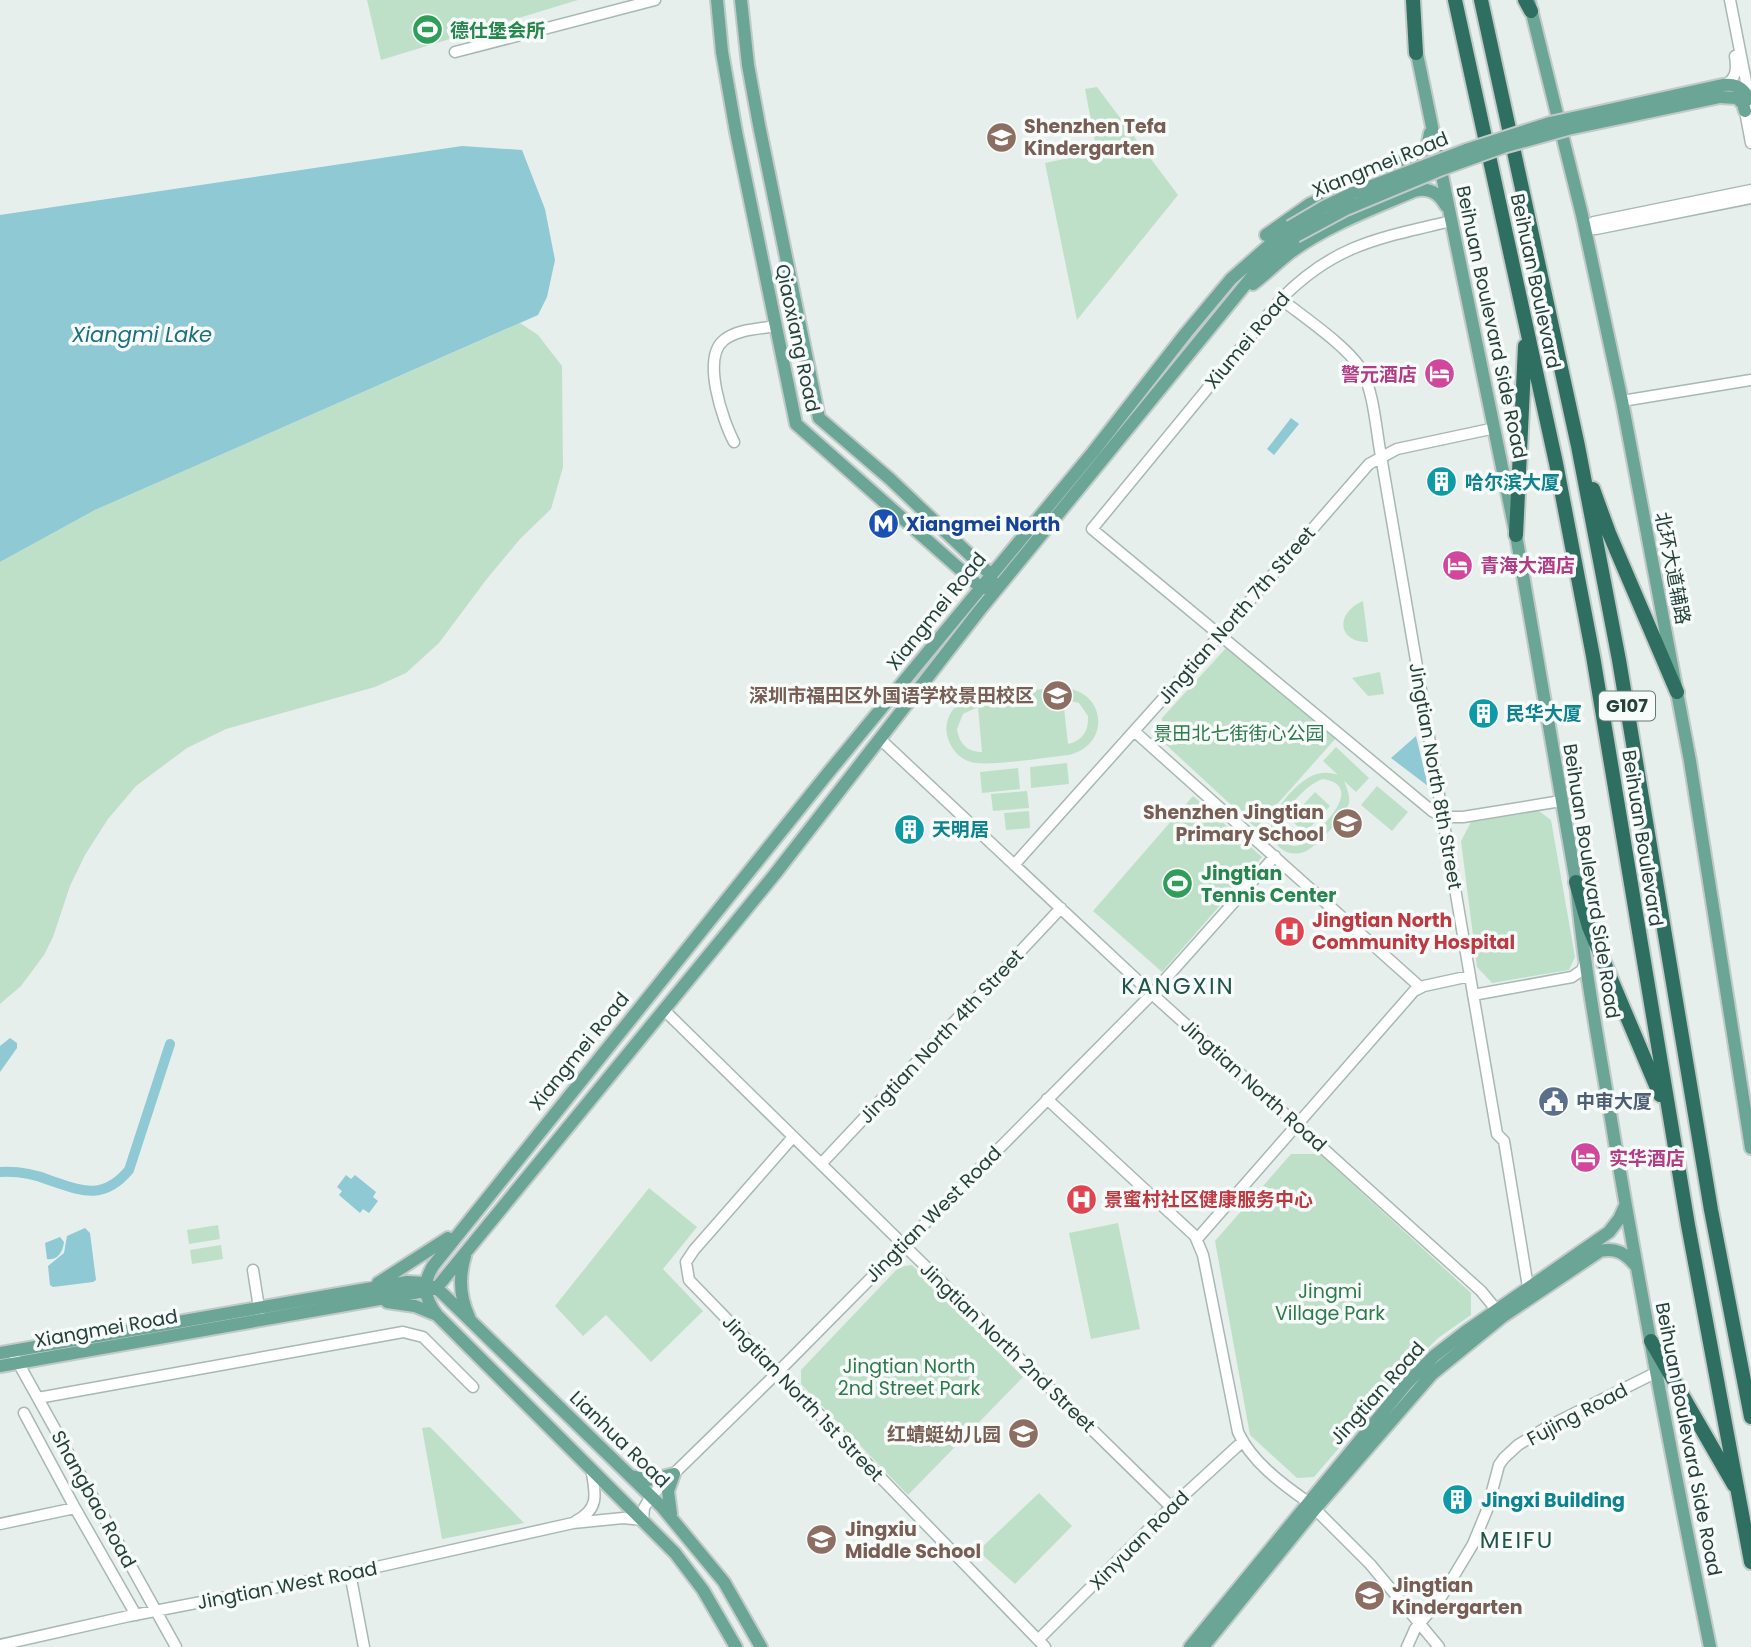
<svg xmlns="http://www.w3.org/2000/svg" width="1751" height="1647" viewBox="0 0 1751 1647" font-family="Poppins,'Noto Sans SC',sans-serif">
<rect width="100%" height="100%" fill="#e6efeb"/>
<path fill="#bfe0c8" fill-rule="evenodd" d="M367,0H578L381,60Z
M1097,87L1178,195L1077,320L1045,163L1097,152L1085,89Z
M520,323L538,335L562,366L563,467L551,509L520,539L486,580L439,643L406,673L375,687L226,729L187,748L136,786L108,819L85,855L70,886L53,937L44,955L21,986L0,1004V562L95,510Z
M1363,601L1368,642C1337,642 1335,613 1363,601Z
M1226,648L1336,738L1256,828L1163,742L1162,718Z
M1380,672L1384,694L1368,696L1352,678Z
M1062,688C1106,689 1112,745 1069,755C1047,757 990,767 971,762C959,759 950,748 947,735C944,721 952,706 965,699C983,691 1040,690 1062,688ZM1063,699L1079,703L1088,716C1089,731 1082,741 1068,744ZM978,707L982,752C967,752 959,743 957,729L963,714Z
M1336,747L1369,778L1356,792L1344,781C1347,788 1350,795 1349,803C1346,814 1316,848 1304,852C1281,860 1265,836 1273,815C1288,794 1310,764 1338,775L1323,761ZM1323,779C1355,784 1338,809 1325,823C1312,837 1293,861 1279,833C1277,816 1307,783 1323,779Z
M1067,763L1069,784L1031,788L1030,767Z
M1018,768L1020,789L982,793L980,772Z
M1377,786L1408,812L1392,831L1361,805Z
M1027,791L1029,808L993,811L991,794Z
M1315,792L1330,806L1305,833L1290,819Z
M1193,796L1262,857L1162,972L1093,911Z
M1029,811L1030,828L1006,830L1004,813Z
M1539,811L1551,820L1575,957L1569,970L1492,983L1477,967L1461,841L1471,822Z
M1291,1154H1320L1471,1293V1315L1438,1338L1407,1369L1314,1477L1297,1478L1250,1435L1215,1241Z
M649,1188L697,1227L663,1269L703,1311L651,1362L606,1315L583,1336L555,1306Z
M1118,1223L1140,1329L1091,1339L1069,1233Z
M218,1225L220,1239L189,1244L187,1230Z
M221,1245L223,1259L192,1264L190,1250Z
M912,1265L1023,1377L908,1495L801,1384V1370L899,1267Z
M430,1427L441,1438L524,1523L442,1539L422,1428Z
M1039,1493L1072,1526L1015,1584L978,1551Z"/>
<path fill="#8ec9d4" d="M462,146L522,150L545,209L555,260L547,297L538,315L95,510L0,562V215Z
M1291,418L1299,424L1274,455L1267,449Z
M1416,736L1428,786L1391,758Z
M10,1038L17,1043V1048L0,1072V1046Z
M346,1175L351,1179L355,1175L376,1192L373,1197L378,1201L369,1213L363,1209L360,1213L339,1195L342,1191L337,1187Z
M85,1228L90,1233L96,1280L93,1282L53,1287L50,1285L48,1266L64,1253L67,1236Z
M60,1237L64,1242C63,1251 58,1261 47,1259L45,1243Z"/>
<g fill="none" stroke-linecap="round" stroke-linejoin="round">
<path stroke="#8ec9d4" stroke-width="10" d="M0,1172C17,1171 34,1174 49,1180C82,1191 103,1201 129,1170L170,1044"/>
<defs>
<path id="minor" d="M1730,0L1751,107
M455,52L655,0
M1725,85C1737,78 1737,69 1735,56
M1745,111L1751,143
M1451,221C1380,238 1335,244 1281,299L1092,529L1432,811L1443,817H1463L1561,801
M1585,228L1594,222L1751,190
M1585,228L1596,229L1751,198
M1281,299C1302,316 1350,348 1362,371C1374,393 1376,430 1381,456L1497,1134L1504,1141L1528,1287
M1622,401L1751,380
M734,442C723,421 701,358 724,340C738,329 759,329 776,326
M1134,731L1420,987
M880,739L1152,994L1481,1291L1500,1314
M1014,865L1220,635L1369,464L1397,449L1495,428
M1473,995L1572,977L1582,970L1585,962
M664,1010L1171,1507
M1047,1099L1195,1236L1203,1255L1238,1432C1251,1461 1282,1484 1308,1502
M793,1137L694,1250L686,1262L689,1280L1045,1647
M821,1164L1061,908
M1197,1239L1414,991L1424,986L1470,976
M253,1270L260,1314
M15,1357L176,1647
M38,1398L403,1332L423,1337L473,1387
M24,1413L75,1508L136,1615
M1312,1506L1370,1564L1439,1647
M576,1521C601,1508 595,1492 591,1468
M0,1524L75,1508
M350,1573L364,1647
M1038,1640L1171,1507L1243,1441
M0,1645L129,1616L350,1573L573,1523L623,1518L643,1520L644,1508L651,1496L778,1372L1152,994L1275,856
M1407,1647L1415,1629L1440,1599L1473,1544L1487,1510L1499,1465L1504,1458L1518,1445L1547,1427L1657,1372"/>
<path id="major" d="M717,0L722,52L736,132L796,424L980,587L988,589
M741,0L748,65L759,125L819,418L890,479L990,574L992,580
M1529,1L1582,215L1622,401L1690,761L1751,1148
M1415,44L1516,535L1576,882C1584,970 1601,1056 1615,1143C1644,1312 1676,1480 1710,1647
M1718,86C1732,83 1742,85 1749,99
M1720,97L1737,98L1743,104L1745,111
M1266,235L1310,204L1419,154L1427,147L1430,133
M1253,284C1266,274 1278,262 1291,252C1328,225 1372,209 1414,191C1429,187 1439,193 1446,206
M465,1256C459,1276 460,1298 469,1317
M378,1283L448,1238
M387,1302L415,1306L437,1315
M0,1353L407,1282L425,1283L440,1291L662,1507L724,1582L761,1647
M0,1366L425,1291L439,1285L775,874L979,611L1263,263L1296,236
M631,1476L649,1480L674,1474
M671,1514L668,1491L674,1474
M736,1647L703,1590L675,1553L437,1315C424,1298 422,1284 433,1266L828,773L1093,452L1186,333L1231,279L1290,227
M1190,1647L1407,1383L1434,1356L1465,1332L1609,1232L1619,1219L1625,1206
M1203,1647L1315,1509L1432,1374L1502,1317L1600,1251C1617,1247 1626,1254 1637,1267"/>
<path id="highway" d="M1413,0L1416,53
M1455,0L1556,463L1593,656L1688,1225L1751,1562
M1481,0L1578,446L1619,660L1711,1210L1751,1417
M1525,0L1531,11
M1593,489L1609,533L1677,692
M1516,535L1525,346
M1576,882L1589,927L1660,1095
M1651,1341L1734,1485"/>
</defs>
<use href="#minor" stroke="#a8b8b2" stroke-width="13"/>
<use href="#major" stroke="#c2cac8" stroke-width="16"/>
<use href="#highway" stroke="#c2cac8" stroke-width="18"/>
<use href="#minor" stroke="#fff" stroke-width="10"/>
<use href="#major" stroke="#6aa596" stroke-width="12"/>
<use href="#highway" stroke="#2f6f62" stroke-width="14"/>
<defs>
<path id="major-bridge" d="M1290,227L1324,207L1353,193L1466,150L1550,123L1718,86
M1296,236L1346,209L1442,169L1503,147L1568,129L1720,97"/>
</defs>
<use href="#major-bridge" stroke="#c2cac8" stroke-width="16" stroke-linecap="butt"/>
<use href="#major-bridge" stroke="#6aa596" stroke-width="12"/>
</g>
<defs>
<symbol id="stadium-disc" viewBox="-11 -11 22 22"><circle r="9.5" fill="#2e9e5b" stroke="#f7fbf9"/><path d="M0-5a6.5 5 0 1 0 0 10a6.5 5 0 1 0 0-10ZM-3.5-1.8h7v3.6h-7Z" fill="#fff"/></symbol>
<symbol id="school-disc" viewBox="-11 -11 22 22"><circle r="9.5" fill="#8d6e63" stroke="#f7fbf9"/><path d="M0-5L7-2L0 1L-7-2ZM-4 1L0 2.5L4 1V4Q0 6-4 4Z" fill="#fff"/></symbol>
<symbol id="hotel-disc" viewBox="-11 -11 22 22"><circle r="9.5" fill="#d1479c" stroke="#f7fbf9"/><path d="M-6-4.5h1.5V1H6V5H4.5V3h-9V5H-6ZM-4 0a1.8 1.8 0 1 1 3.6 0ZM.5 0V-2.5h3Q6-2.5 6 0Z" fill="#fff"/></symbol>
<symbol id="building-disc" viewBox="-11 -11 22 22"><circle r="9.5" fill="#0f9aa8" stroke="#f7fbf9"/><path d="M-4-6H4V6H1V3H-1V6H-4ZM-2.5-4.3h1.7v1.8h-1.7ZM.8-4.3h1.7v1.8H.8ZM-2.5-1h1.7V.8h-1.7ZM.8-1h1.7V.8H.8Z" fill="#fff"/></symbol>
<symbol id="metro-disc" viewBox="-11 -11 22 22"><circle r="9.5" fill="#1a4fb4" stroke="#f7fbf9"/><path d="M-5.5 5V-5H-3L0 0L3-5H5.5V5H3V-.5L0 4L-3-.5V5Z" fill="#fff"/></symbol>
<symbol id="hospital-disc" viewBox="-11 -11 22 22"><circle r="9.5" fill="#e0444e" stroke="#f7fbf9"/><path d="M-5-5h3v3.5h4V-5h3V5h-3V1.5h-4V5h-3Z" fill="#fff"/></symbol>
<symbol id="civic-disc" viewBox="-11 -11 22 22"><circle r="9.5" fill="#5c6f8a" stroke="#f7fbf9"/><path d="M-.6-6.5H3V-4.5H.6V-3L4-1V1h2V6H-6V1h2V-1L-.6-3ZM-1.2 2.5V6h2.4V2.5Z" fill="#fff"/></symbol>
</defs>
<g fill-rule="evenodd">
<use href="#stadium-disc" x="410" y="12" width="35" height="35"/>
<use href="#school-disc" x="984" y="120" width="35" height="35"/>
<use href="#hotel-disc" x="1422" y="356" width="35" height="35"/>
<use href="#building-disc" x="1424" y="464" width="35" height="35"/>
<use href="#metro-disc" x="866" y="506" width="35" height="35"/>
<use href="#hotel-disc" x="1440" y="548" width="35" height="35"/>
<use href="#school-disc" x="1040" y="678" width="35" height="35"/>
<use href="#building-disc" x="1466" y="696" width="35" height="35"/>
<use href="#school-disc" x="1330" y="806" width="35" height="35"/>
<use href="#building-disc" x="892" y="812" width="35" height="35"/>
<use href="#stadium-disc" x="1160" y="866" width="35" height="35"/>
<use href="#hospital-disc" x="1272" y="914" width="35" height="35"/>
<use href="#civic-disc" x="1536" y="1084" width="35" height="35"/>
<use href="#hotel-disc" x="1568" y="1140" width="35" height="35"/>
<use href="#hospital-disc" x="1064" y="1182" width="35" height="35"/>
<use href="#school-disc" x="1006" y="1416" width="35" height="35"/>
<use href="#building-disc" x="1440" y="1482" width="35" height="35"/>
<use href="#school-disc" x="804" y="1522" width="35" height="35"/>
<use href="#school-disc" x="1352" y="1578" width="35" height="35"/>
</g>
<g text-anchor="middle" stroke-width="7" stroke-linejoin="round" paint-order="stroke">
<rect fill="#f7fbf9" stroke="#637a73" stroke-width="2" x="1599" y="691.5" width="56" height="29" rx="5"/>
<g font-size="18" font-weight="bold" fill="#24423a">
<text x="1627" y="712">G107</text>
</g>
<g font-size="19" font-weight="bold" fill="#27864d" stroke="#f7fbf9" text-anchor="start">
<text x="450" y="37">德仕堡会所</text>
<text x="1201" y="880">Jingtian<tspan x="1201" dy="22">Tennis Center</tspan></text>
</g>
<g font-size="19" font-weight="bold" fill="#785e54" stroke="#f7fbf9" text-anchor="start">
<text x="1024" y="133">Shenzhen Tefa<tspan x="1024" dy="22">Kindergarten</tspan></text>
<text x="1034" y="702" text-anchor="end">深圳市福田区外国语学校景田校区</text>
<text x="1324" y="819" text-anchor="end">Shenzhen Jingtian<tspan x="1324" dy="22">Primary School</tspan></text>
<text x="1001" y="1441" text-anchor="end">红蜻蜓幼儿园</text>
<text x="845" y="1536">Jingxiu<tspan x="845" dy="22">Middle School</tspan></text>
<text x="1392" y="1592">Jingtian<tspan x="1392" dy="22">Kindergarten</tspan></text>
</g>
<g font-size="19" fill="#24423a" stroke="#f7fbf9">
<text transform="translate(1380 164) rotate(-22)" y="7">Xiangmei Road</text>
<text transform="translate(1536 281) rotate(78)" y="7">Beihuan Boulevard</text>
<text transform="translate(1492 322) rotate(78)" y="7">Beihuan Boulevard Side Road</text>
<text transform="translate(798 338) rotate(78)" y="7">Qiaoxiang Road</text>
<text transform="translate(1247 340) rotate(-50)" y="7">Xiumei Road</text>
<text transform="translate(1673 568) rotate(79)" y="7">北环大道辅路</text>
<text transform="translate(936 611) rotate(-51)" y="7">Xiangmei Road</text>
<text transform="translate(1236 615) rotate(-49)" y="7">Jingtian North 7th Street</text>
<text transform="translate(1436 776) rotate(80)" y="7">Jingtian North 8th Street</text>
<text transform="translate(1643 838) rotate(81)" y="7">Beihuan Boulevard</text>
<text transform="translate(1592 881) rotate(81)" y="7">Beihuan Boulevard Side Road</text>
<text transform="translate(941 1036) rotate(-47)" y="7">Jingtian North 4th Street</text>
<text transform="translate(579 1051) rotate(-51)" y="7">Xiangmei Road</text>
<text transform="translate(1254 1085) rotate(42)" y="7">Jingtian North Road</text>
<text transform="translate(933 1214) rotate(-45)" y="7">Jingtian West Road</text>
<text transform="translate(106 1328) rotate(-10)" y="7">Xiangmei Road</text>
<text transform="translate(1008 1347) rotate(44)" y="7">Jingtian North 2nd Street</text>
<text transform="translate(1377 1393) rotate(-48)" y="7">Jingtian Road</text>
<text transform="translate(803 1398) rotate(46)" y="7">Jingtian North 1st Street</text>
<text transform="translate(1577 1414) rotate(-28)" y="7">Fujing Road</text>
<text transform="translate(620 1439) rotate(44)" y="7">Lianhua Road</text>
<text transform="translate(1689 1439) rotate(79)" y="7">Beihuan Boulevard Side Road</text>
<text transform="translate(94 1499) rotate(61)" y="7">Shangbao Road</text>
<text transform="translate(1139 1540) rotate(-45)" y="7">Xinyuan Road</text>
<text transform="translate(287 1585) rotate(-11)" y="7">Jingtian West Road</text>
</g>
<g font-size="19" font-weight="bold" fill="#b23c85" stroke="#f7fbf9" text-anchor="start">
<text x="1417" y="381" text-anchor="end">警元酒店</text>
<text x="1480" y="572">青海大酒店</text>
<text x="1609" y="1165">实华酒店</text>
</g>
<g font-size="19" font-weight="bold" fill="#0d838f" stroke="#f7fbf9" text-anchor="start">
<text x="1465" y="489">哈尔滨大厦</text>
<text x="1506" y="720">民华大厦</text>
<text x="932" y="836">天明居</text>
<text x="1481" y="1507">Jingxi Building</text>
</g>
<g font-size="19" font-weight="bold" fill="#164399" stroke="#f7fbf9" text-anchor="start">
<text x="906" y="531">Xiangmei North</text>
</g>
<g font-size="19" fill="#2d7a4b" stroke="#f7fbf9">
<text x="1239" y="740">景田北七街街心公园</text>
<text x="1330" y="1298">Jingmi<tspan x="1330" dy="22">Village Park</tspan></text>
<text x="909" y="1373">Jingtian North<tspan x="909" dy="22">2nd Street Park</tspan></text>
</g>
<g font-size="19" font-weight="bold" fill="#be3a42" stroke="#f7fbf9" text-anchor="start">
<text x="1312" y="927">Jingtian North<tspan x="1312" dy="22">Community Hospital</tspan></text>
<text x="1104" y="1206">景蜜村社区健康服务中心</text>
</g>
<g font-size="19" font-weight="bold" fill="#4e5e75" stroke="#f7fbf9" text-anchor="start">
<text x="1576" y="1108">中审大厦</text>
</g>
<g font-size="21" font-style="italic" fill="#1c6f80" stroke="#f7fbf9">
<text x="142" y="342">Xiangmi Lake</text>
</g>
<g font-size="23" letter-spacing="2" fill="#1f5548" stroke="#f7fbf9">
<text x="1178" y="994">KANGXIN</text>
<text x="1517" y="1548">MEIFU</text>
</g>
</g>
</svg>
